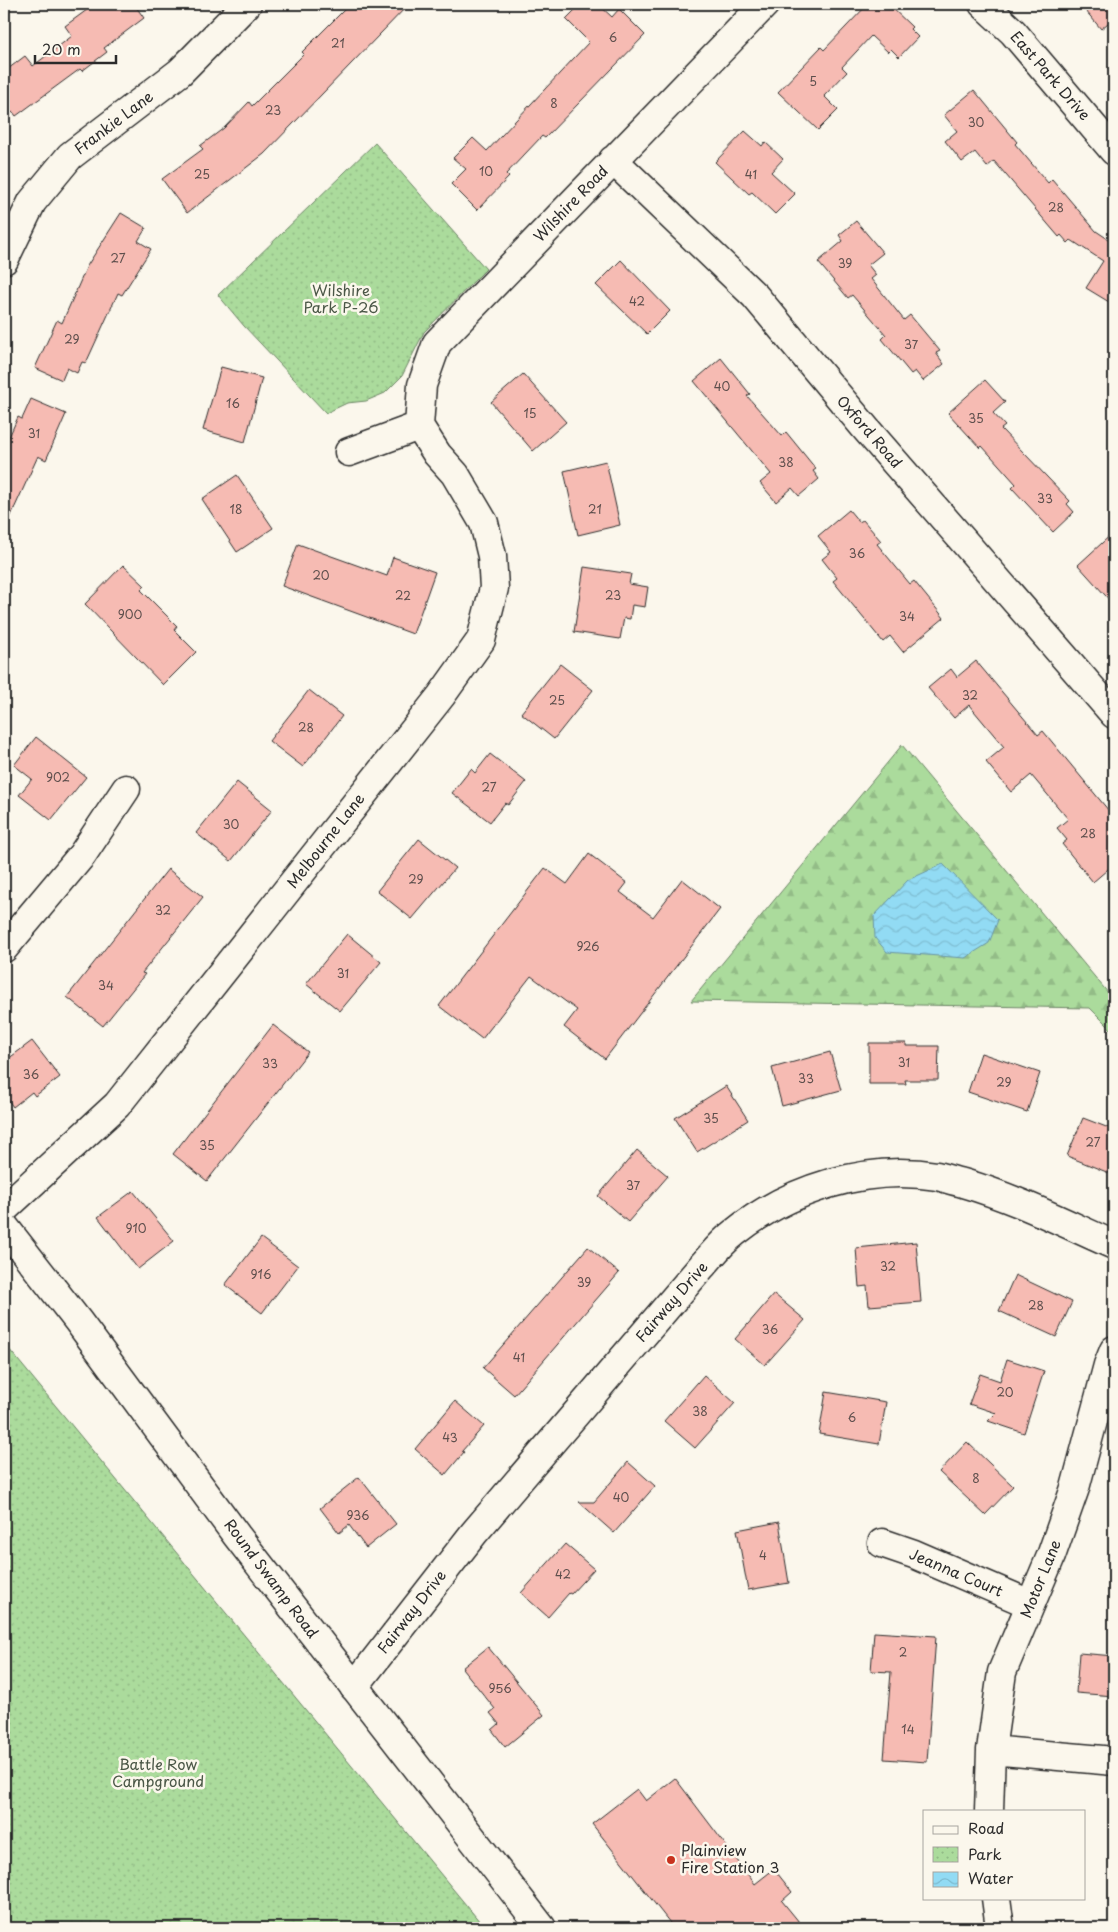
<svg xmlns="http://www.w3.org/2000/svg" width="1118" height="1932" viewBox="0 0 1118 1932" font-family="'Playpen Sans',sans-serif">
<defs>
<pattern id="forest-firs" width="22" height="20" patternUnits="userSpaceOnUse" patternTransform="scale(1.25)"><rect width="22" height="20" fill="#abdb9c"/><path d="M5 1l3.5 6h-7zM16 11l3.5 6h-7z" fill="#93bc87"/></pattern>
<pattern id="park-dots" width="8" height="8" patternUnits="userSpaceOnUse" patternTransform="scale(1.25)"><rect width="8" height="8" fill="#abdb9c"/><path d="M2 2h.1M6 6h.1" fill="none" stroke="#93bc87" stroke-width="1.8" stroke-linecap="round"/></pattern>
<pattern id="water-waves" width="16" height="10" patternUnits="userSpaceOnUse" patternTransform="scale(1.25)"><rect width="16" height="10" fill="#92dbf4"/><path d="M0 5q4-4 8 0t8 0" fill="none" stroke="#7ebcd1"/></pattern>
</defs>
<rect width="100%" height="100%" fill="#fbf7ec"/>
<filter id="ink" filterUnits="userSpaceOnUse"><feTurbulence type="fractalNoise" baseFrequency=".02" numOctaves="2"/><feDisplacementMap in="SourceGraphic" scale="10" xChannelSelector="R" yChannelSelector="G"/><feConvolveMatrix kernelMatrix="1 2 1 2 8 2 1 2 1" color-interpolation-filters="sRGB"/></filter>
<g filter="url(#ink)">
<path fill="url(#forest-firs)" stroke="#6b8364" d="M902,745L1114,1000V1032L1090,1008L691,1001Z"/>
<path fill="url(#park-dots)" stroke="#6b8364" d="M375,143L486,269L424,332L402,376L385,393L366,401L347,403L326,413L244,326L218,295Z
M4,1343L485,1928H4Z"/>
<path fill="url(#water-waves)" stroke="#6995a4" d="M943,864L998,920L989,943L965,958L887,952L875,938L874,916L908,880Z"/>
<path fill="#f6bbb3" stroke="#2b2b2b" d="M95,4H134L144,18L104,48L107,52L82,71L80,69L16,116L13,112L4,118V72L25,56L33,66L72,36L65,26Z
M350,4H409L264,154L187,213L162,179L203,149L200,146L224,128L249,102L252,106L304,54L302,52Z
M581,4H598L612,17L619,9L645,35L545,138L542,136L506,174L509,177L477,210L451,184L466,169L453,158L473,138L487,151L589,42L566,19Z
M868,4H888L912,27L910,29L918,37L899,57L891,49L888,52L871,36L842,67L847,72L824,96L838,110L818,130L778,92L821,47L824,50Z
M1080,4H1114V18L1101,29Z
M974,90L1017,142L1015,144L1048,183L1052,179L1096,231L1114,243V305L1086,288L1103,261L1071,240L1068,243L1061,235L1059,237L994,161L987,167L975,152L962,162L945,141L957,131L944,115Z
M745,131L762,146L765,142L783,159L771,172L795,194L775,214L752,192L749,194L715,162Z
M121,213L146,228L138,241L151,249L122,295L118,293L86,363L82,362L77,373L67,368L62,380L35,368L57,320L62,323L87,266Z
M856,221L883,253L868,265L876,275L871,279L904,320L910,315L940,351L936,353L944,364L923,381L915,371L911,374L882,339L886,335L852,295L848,298L818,262L843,241L839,235Z
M621,260L670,311L647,334L596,285Z
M721,358L750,394L747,396L782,436L786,432L816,469L813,471L819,479L799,496L792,488L776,502L760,483L771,474L694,381Z
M221,367L262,378L245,442L203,430Z
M523,374L566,422L533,451L491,402Z
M985,380L1005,402L993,413L1005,426L1001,429L1070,501L1067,504L1074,512L1053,532L1012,488L1016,484L982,446L980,448L948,413Z
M31,399L66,414L46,460L38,456L4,531V448L18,417L22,419Z
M606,461L620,525L578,535L564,471Z
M237,475L273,528L237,552L202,499Z
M849,510L859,522L863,520L881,541L877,544L910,584L914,581L944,618L903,652L890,636L883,642L833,581L837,578L822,559L831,552L818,536Z
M1114,532V605L1078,565Z
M298,544L387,576L393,557L435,572L413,634L282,586Z
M123,565L145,586L141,590L177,626L174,630L196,652L163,685L85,604Z
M584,567L631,574L629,584L648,587L645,607L632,605L630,619L624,618L620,639L574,632Z
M976,661L1038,735L1043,731L1114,817V864L1093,882L1062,844L1067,840L1057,828L1068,819L1031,775L1011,792L986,762L1004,747L969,705L954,718L928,688L951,669L957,677Z
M560,664L593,690L554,739L521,713Z
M309,690L342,716L303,767L269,741Z
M36,737L86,777L51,820L19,795L32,779L14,765Z
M490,754L526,782L508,805L505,803L490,822L452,793L471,769L475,773Z
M237,782L272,810L231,861L196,833Z
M419,839L455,868L412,919L377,891Z
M589,854L627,883L620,892L653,917L682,879L720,909L605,1059L564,1027L577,1010L531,976L482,1039L439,1006L545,868L567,884Z
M168,869L203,897L142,973L145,974L103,1026L67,997Z
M347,934L381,962L340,1011L306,984Z
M273,1025L308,1052L207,1181L173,1154Z
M32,1041L60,1077L35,1096L32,1092L13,1107L4,1094V1062Z
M869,1043H906V1046H939L938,1080H905L906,1084H869Z
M830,1052L841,1090L782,1106L772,1068Z
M981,1053L1040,1073L1027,1112L968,1092Z
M726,1086L748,1120L697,1152L675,1118Z
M1083,1118L1114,1130V1175L1067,1156Z
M637,1150L668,1176L628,1222L598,1196Z
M133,1191L174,1241L138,1269L98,1217Z
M261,1238L298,1266L262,1313L225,1285Z
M916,1242L921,1302L869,1306L867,1286L859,1287L856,1248Z
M588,1247L619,1273L514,1395L483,1368Z
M1015,1275L1072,1302L1056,1337L999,1311Z
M774,1294L805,1320L765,1365L735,1339Z
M1007,1359L1044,1371L1024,1433L988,1421L996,1413L969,1404L980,1374L1000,1381Z
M704,1375L735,1403L695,1448L664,1421Z
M826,1392L886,1402L879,1444L819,1434Z
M455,1401L484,1426L462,1451L464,1452L445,1475L415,1449Z
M967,1442L1013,1486L985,1515L939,1472Z
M628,1462L655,1486L614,1533L579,1502H594Z
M359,1477L396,1524L366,1548L349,1525L339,1533L320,1508Z
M779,1522L789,1583L748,1590L737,1530Z
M565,1544L594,1569L571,1594L569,1593L548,1617L521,1593Z
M874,1632L936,1636L927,1762L884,1759L891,1672L871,1671Z
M488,1647L544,1715L505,1747L492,1730L499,1724L490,1713L495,1709L462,1668Z
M1079,1653L1114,1656V1696L1076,1693Z
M675,1778L755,1884L774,1869L792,1892L782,1901L804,1928H674L592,1824L637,1789L646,1801Z"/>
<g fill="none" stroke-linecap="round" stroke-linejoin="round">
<defs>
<path id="minor" d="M983,4L1013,32L1114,151
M613,160L755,296L866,429L1114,714
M4,260L32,202L70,156L180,72L247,4
M419,426L422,385L437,343L765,4
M349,452L419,426
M4,948L82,855L126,789
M4,1209L117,1105L441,696L481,640L494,588L492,556L484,523L455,474L437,454L419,426
M882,1543L914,1554L1030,1604
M354,1687L474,1533L702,1266C712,1255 722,1242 734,1233C788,1189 867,1164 937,1176C945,1178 954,1181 963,1183C1015,1198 1064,1223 1114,1245
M991,1750L1114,1761
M989,1811L991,1750L1002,1672L1051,1556L1075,1488L1108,1365L1114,1350
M996,1898L1000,1928"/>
<path id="secondary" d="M4,1226L78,1321L237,1536L542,1928"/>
</defs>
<use href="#minor" stroke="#2b2b2b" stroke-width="31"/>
<use href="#secondary" stroke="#2b2b2b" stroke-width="31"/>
<use href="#minor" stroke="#fbf7ec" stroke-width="28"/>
<use href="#secondary" stroke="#fbf7ec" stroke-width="28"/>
</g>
</g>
<circle fill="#c8321e" stroke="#fbf7ec" stroke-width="2" cx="671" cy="1860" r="5"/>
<g text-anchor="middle" stroke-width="5" stroke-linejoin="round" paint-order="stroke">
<g font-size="12" fill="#5e4f4d">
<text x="613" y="42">6</text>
<text x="338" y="48">21</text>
<text x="813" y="86">5</text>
<text x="554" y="108">8</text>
<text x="273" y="115">23</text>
<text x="976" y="127">30</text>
<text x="486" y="176">10</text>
<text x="202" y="179">25</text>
<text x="751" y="179">41</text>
<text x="1056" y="212">28</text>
<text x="118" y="263">27</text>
<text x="845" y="268">39</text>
<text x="637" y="306">42</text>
<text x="72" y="344">29</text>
<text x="911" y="349">37</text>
<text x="722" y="391">40</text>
<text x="233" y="408">16</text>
<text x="530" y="418">15</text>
<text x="976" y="423">35</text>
<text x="34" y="438">31</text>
<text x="786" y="467">38</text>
<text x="1045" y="503">33</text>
<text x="236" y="514">18</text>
<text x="595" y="514">21</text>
<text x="857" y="558">36</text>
<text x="321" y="580">20</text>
<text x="403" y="600">22</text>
<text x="613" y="600">23</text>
<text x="130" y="619">900</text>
<text x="907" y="621">34</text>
<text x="970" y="700">32</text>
<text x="557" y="705">25</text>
<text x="306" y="732">28</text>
<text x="58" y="782">902</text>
<text x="489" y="792">27</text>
<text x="231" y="829">30</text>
<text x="1088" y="838">28</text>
<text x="416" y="884">29</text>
<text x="163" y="915">32</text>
<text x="588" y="951">926</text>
<text x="343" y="978">31</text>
<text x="106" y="990">34</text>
<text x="904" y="1067">31</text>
<text x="270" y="1068">33</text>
<text x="31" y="1079">36</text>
<text x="806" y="1083">33</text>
<text x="1004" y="1087">29</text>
<text x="711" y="1123">35</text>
<text x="1093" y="1147">27</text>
<text x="207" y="1150">35</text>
<text x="633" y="1190">37</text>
<text x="136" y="1233">910</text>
<text x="888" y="1271">32</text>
<text x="261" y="1279">916</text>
<text x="584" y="1287">39</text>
<text x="1036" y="1310">28</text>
<text x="770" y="1334">36</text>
<text x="519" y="1362">41</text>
<text x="1005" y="1397">20</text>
<text x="700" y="1416">38</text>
<text x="852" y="1422">6</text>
<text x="450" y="1442">43</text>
<text x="976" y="1483">8</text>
<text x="621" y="1502">40</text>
<text x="358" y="1520">936</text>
<text x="763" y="1560">4</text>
<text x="563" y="1579">42</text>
<text x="903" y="1657">2</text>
<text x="500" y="1693">956</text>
<text x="908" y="1734">14</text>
</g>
<g font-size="15" fill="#2b2b2b" stroke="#fbf7ec">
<text transform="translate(1050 76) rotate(49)" y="5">East Park Drive</text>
<text transform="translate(114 123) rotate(-37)" y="5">Frankie Lane</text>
<text transform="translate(571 204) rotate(-46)" y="5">Wilshire Road</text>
<text transform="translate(869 432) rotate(49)" y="5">Oxford Road</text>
<text transform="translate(326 841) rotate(-52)" y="5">Melbourne Lane</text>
<text transform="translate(672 1302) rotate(-49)" y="5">Fairway Drive</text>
<text transform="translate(956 1573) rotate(23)" y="5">Jeanna Court</text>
<text transform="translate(271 1579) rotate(53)" y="5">Round Swamp Road</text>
<text transform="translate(1041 1579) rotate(-68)" y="5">Motor Lane</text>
<text transform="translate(412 1612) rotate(-52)" y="5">Fairway Drive</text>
</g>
<g font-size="15" fill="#4b5747" stroke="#fbf7ec">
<text x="341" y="296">Wilshire<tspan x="341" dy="17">Park P-26</tspan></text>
<text x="158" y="1770">Battle Row<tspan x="158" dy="17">Campground</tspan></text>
</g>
<g font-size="15" fill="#2b2b2b" stroke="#fbf7ec" text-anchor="start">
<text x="681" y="1856">Plainview<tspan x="681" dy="17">Fire Station 3</tspan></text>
</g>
</g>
<rect width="1118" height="1932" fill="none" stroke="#fbf7ec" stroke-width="20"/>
<rect x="10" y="10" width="1098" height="1912" fill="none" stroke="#2b2b2b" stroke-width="2" filter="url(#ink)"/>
<rect x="923" y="1810" width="162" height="90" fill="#fbf7ec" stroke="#a8a59f"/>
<rect x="933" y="1826" width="25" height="8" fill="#fbf7ec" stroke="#a8a59f"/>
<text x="968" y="1834" font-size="15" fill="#2b2b2b">Road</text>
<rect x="933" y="1847" width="25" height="15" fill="url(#park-dots)" stroke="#a8a59f"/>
<text x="968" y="1860" font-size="15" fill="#2b2b2b">Park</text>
<rect x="933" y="1872" width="25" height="15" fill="url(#water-waves)" stroke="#a8a59f"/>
<text x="968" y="1884" font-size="15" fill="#2b2b2b">Water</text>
<path d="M35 55v8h81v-8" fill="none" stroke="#2b2b2b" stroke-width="2.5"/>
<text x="42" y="55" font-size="15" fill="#2b2b2b" stroke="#fbf7ec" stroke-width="4" paint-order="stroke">20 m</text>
</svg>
